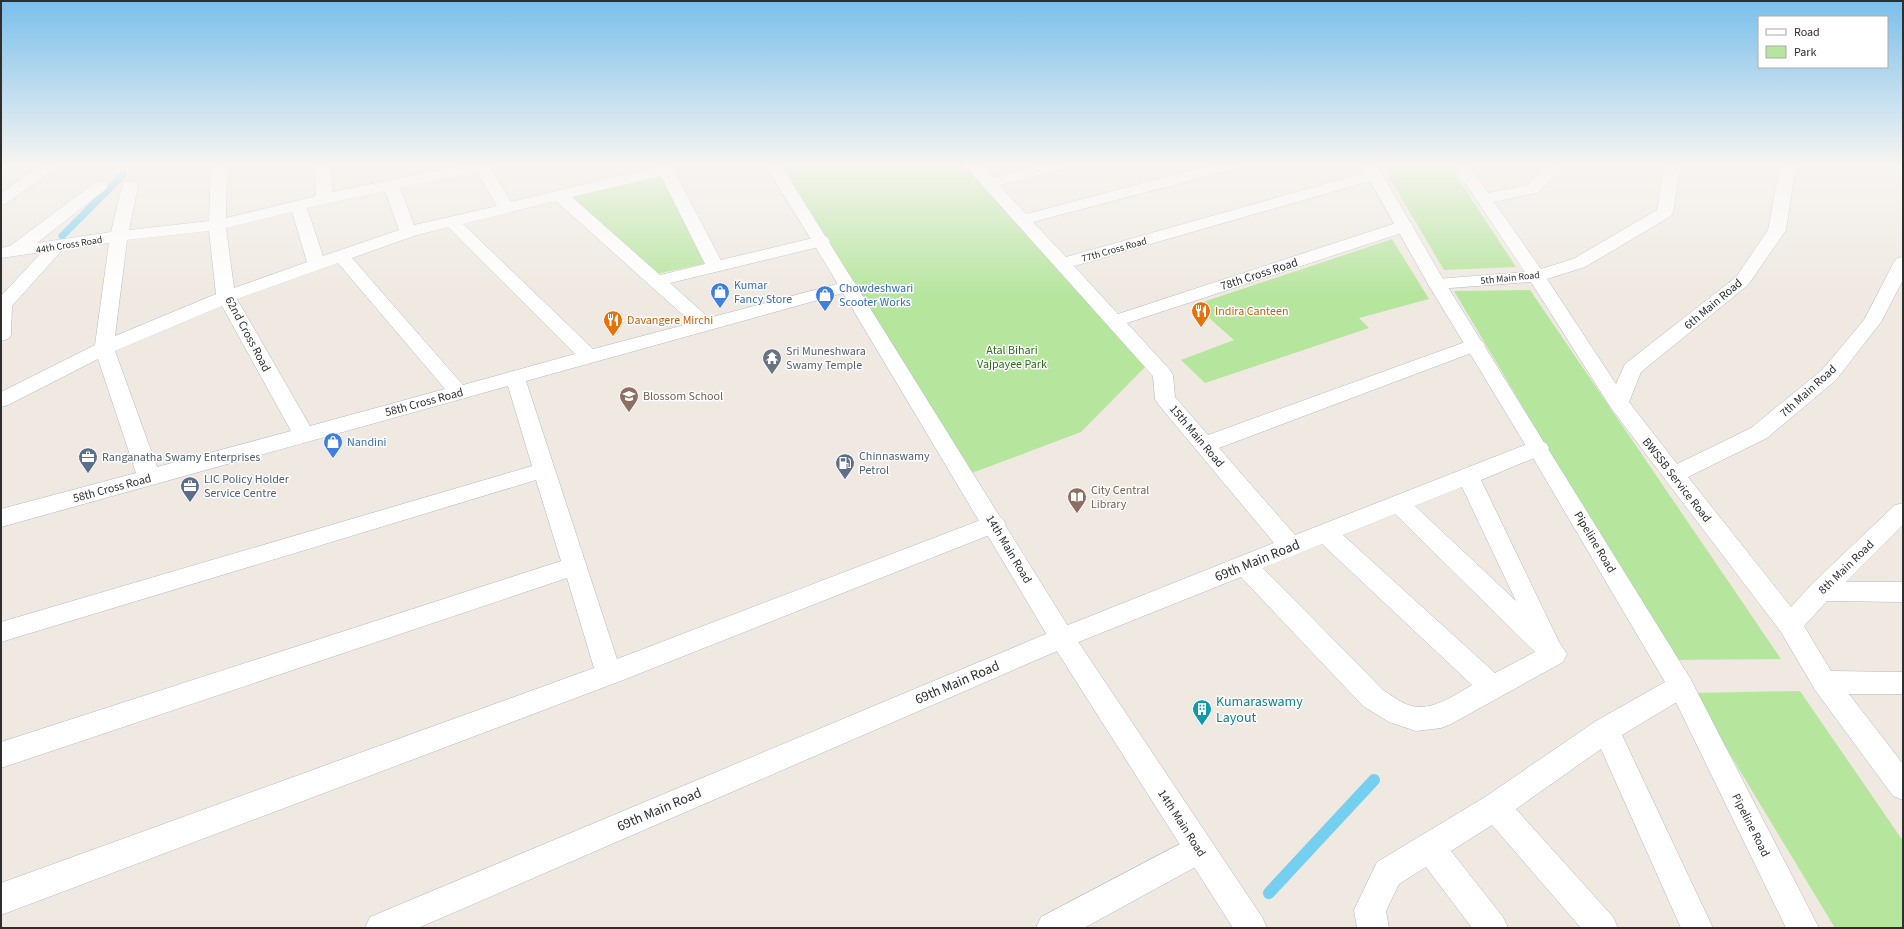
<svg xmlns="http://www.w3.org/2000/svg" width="1904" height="929" viewBox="0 0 1904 929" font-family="'Source Sans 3',sans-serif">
<rect width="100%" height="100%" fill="#efe9e1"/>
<path fill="#b6e59e" d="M781,165H967L1148,364L1081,432L972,473Z
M1382,165H1449L1516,267L1444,270Z
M662,175L707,263L656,274L568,198Z
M1392,239L1429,299L1359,318L1369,328L1205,383L1181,360L1234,340L1194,305Z
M1530,290L1781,659L1673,660L1454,291Z
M1800,691L1903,841V928H1835L1693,693Z"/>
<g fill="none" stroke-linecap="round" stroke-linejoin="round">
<path stroke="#75cff0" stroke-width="7" d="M62,236L123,175"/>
<path stroke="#75cff0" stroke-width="12" d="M1269,893L1374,780"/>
<defs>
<path id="minor" d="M41,165H60L7,203L1,205V193Z
M211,165H227L226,218L316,196L315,165H331L332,192L464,165H497L491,169L511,202L656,167L655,165H671L721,260L821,236L827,237L830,241L827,245L670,283L709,318L848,281L854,282L857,286L854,290L526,381L617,659L986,518L994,515L1002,518L1006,524L1002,530L618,682L1,915V883L594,668L567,578L1,768V742L561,561L536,480L1,642V622L532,466L508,386L1,527V509L136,473L98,359L8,405L1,407V392L95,345L109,243L63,249L12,306L11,335L8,339L1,341V296L42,252L1,258V248L10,246L94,183L100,181L106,183L108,186L106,189L37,243L111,232L122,186L124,183L130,181L136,183L138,186L129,230L209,221ZM477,172L497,206L414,225L400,188ZM661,176L705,264L660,275L572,197ZM385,191L399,230L323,256L307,208ZM556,201L692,323L593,349L463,224ZM292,212L307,262L234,288L226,228ZM448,227L575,354L463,385L352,258L414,236ZM209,231L216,294L115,336L127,240ZM338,263L445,389L310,426L237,299ZM222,306L291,431L157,467L115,351Z
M964,165H981L992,177L1040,165H1068L1066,168L999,185L1026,214L1212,165H1240L1238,168L1033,222L1066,257L1368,172H1380L1382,175L1380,178L1074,266L1118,314L1399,222L1405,221L1411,222L1413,226L1411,230L1127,323L1170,370L1173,375L1175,397L1208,435L1468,341L1475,339L1482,341L1485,345L1482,349L1219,448L1295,535L1530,443L1538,440L1546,443L1549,448L1546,453L1481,480L1559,642L1567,654L1563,662L1451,724L1441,728L1416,731L1389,722L1363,706L1241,577L1071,645L418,928H365L370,917L1053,631L1274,543L1158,404L1155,399L1153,376ZM1462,487L1516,601L1415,506ZM1395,514L1535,652L1495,673L1343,535ZM1322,544L1472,685C1453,696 1429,714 1406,704C1398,701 1390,694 1383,690L1263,568Z
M1453,165H1469L1488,193L1528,185L1548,165H1565L1539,192L1494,202L1541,269L1573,259L1657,210L1665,165H1681L1673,212L1671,216L1585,267L1547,279L1616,384L1625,364L1736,277L1768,230L1780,165H1796L1786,230L1748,285L1641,372L1629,402L1677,464L1751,428L1822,370L1864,320L1894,262L1897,258L1903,257V280L1881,322L1836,380L1767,438L1688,477L1791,607L1812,584L1895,505L1903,503V525L1846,582H1903V602L1827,601L1804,626L1831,671L1903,672V694H1849L1903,764V800L1893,796L1815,690L1781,632L1611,408L1531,282L1437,289L1431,288L1428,284L1431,280L1437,279L1525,272Z
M1681,675L1690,678L1694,686L1690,694L1622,735L1713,928H1681L1601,749L1516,809L1613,917L1618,928H1581L1492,825L1451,851L1503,917L1508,928H1472L1426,867L1399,884L1386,911L1389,928H1357L1354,910L1377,862L1485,797L1596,721L1672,678Z
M1199,834L1210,839L1214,849L1210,859L1084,928H1036L1041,917Z"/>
<path id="tertiary" d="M1361,165H1377L1446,284L1690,678L1819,928H1786L1672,694L1529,451L1428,284Z"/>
<path id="secondary" d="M765,165H781L1071,631L1262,917L1267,928H1233L1053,645L812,241Z"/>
</defs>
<use href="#minor" stroke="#b4b7c1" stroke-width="1"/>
<use href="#tertiary" stroke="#b4b7c1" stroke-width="1"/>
<use href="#secondary" stroke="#b4b7c1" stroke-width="1"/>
<use href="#minor" fill="#fff" fill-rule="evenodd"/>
<use href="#tertiary" fill="#fff" fill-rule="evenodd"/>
<use href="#secondary" fill="#fff" fill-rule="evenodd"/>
</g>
<linearGradient id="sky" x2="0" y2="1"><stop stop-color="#7abfeb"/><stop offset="0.56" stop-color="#f8f5f2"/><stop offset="1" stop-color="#f8f5f2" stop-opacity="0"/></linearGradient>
<rect width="1904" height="295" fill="url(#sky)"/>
<defs>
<symbol id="shop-pin" viewBox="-11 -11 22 30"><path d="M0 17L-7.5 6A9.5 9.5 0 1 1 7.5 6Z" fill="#3f7fe0" stroke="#fff"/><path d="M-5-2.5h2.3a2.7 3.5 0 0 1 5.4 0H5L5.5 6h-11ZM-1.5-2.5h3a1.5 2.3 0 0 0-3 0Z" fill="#fff"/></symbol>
<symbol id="restaurant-pin" viewBox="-11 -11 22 30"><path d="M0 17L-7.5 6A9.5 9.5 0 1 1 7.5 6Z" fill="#e8710a" stroke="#fff"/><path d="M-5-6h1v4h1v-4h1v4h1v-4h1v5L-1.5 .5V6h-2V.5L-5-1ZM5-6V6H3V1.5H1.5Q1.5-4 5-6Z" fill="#fff"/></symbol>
<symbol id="temple-pin" viewBox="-11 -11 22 30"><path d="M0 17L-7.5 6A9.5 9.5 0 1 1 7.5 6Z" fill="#6b7280" stroke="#fff"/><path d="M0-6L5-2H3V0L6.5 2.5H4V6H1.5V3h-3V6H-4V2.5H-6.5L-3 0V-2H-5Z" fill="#fff"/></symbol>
<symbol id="school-pin" viewBox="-11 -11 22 30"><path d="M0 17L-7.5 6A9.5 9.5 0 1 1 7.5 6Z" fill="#8d6e63" stroke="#fff"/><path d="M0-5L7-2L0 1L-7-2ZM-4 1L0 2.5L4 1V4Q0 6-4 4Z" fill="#fff"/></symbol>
<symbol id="office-pin" viewBox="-11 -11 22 30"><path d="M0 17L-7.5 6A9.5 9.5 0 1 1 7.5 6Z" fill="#5c6f8a" stroke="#fff"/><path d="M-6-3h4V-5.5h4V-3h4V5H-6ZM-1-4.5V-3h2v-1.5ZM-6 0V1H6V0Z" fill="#fff"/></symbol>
<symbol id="fuel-pin" viewBox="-11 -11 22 30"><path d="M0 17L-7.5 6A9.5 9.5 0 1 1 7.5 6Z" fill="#5c6f8a" stroke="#fff"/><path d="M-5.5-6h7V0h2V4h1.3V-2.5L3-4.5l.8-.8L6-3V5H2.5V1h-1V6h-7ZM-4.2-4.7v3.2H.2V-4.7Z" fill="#fff"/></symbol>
<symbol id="library-pin" viewBox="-11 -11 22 30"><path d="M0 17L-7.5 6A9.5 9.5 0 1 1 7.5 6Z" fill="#8d6e63" stroke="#fff"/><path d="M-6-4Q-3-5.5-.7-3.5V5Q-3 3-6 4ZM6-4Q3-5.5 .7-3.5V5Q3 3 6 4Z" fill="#fff"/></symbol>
<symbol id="building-pin" viewBox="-11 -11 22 30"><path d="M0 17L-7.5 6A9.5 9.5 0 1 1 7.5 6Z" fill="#0f9aa8" stroke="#fff"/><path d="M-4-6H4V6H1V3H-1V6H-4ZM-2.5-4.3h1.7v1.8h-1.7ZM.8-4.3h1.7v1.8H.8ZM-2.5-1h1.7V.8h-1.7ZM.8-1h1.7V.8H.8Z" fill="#fff"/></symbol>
</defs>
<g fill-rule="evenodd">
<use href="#shop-pin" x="709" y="281" width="22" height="30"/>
<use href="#shop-pin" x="814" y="284" width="22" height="30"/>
<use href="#restaurant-pin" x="1190" y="300" width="22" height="30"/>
<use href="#restaurant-pin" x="602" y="309" width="22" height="30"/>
<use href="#temple-pin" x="761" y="347" width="22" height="30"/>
<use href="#school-pin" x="618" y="385" width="22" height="30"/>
<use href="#shop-pin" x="322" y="431" width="22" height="30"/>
<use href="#office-pin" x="77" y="446" width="22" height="30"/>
<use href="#fuel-pin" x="834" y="452" width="22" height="30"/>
<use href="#office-pin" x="179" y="475" width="22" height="30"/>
<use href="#library-pin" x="1066" y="486" width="22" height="30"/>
<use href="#building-pin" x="1191" y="698" width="22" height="30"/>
</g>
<g text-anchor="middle" stroke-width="3" stroke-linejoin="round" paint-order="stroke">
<g font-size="10" fill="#2e2e2e" stroke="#fff">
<text transform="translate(69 244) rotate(-9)" y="4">44th Cross Road</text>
<text transform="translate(1114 249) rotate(-16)" y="4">77th Cross Road</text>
<text transform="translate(1510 277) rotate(-6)" y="4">5th Main Road</text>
</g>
<g font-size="12" fill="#2e2e2e" stroke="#fff">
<text transform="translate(1259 274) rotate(-18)" y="4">78th Cross Road</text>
<text transform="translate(1713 304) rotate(-40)" y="4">6th Main Road</text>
<text transform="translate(248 334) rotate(62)" y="4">62nd Cross Road</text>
<text transform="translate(1808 391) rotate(-42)" y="4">7th Main Road</text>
<text transform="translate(424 402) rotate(-15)" y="4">58th Cross Road</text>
<text transform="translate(1197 436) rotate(50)" y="4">15th Main Road</text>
<text transform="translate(1677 480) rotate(52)" y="4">BWSSB Service Road</text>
<text transform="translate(112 488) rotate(-15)" y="4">58th Cross Road</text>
<text transform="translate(1595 542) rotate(59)" y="4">Pipeline Road</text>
<text transform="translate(1009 549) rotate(59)" y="4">14th Main Road</text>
<text transform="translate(1846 567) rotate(-44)" y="4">8th Main Road</text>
<text transform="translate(1182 823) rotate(57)" y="4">14th Main Road</text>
<text transform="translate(1751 825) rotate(63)" y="4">Pipeline Road</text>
</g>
<g font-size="12" fill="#366cbe" stroke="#fff" text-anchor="start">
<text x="734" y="289">Kumar<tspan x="734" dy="14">Fancy Store</tspan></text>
<text x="839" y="292">Chowdeshwari<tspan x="839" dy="14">Scooter Works</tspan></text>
<text x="347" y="446">Nandini</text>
</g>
<g font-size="12" fill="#c56008" stroke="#fff" text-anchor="start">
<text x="1215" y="315">Indira Canteen</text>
<text x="627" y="324">Davangere Mirchi</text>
</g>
<g font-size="12" fill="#2c6e1b" stroke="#fff">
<text x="1012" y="354">Atal Bihari<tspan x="1012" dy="14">Vajpayee Park</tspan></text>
</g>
<g font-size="12" fill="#5b616d" stroke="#fff" text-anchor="start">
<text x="786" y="355">Sri Muneshwara<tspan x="786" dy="14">Swamy Temple</tspan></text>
</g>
<g font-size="12" fill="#785e54" stroke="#fff" text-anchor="start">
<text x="643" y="400">Blossom School</text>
<text x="1091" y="494">City Central<tspan x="1091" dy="14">Library</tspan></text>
</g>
<g font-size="12" fill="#4e5e75" stroke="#fff" text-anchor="start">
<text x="859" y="460">Chinnaswamy<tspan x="859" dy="14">Petrol</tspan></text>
<text x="102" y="461">Ranganatha Swamy Enterprises</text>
<text x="204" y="483">LIC Policy Holder<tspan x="204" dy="14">Service Centre</tspan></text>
</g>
<g font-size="14" fill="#2e2e2e" stroke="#fff">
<text transform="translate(1257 560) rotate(-22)" y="5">69th Main Road</text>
<text transform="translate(957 682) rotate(-23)" y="5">69th Main Road</text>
<text transform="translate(659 809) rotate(-23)" y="5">69th Main Road</text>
</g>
<g font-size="14" fill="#0d838f" stroke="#fff" text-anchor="start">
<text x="1216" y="706">Kumaraswamy<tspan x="1216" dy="16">Layout</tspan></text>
</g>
</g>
<rect width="1904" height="929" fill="none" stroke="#2e2e2e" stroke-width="4"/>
<rect x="1758" y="16" width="130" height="52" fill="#ffffff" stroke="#ababab"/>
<rect x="1766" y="29" width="20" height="6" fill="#ffffff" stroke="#ababab"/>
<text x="1794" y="36" font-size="12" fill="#2e2e2e">Road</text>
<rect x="1766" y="46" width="20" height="12" fill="#b6e59e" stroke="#ababab"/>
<text x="1794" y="56" font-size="12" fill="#2e2e2e">Park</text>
</svg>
